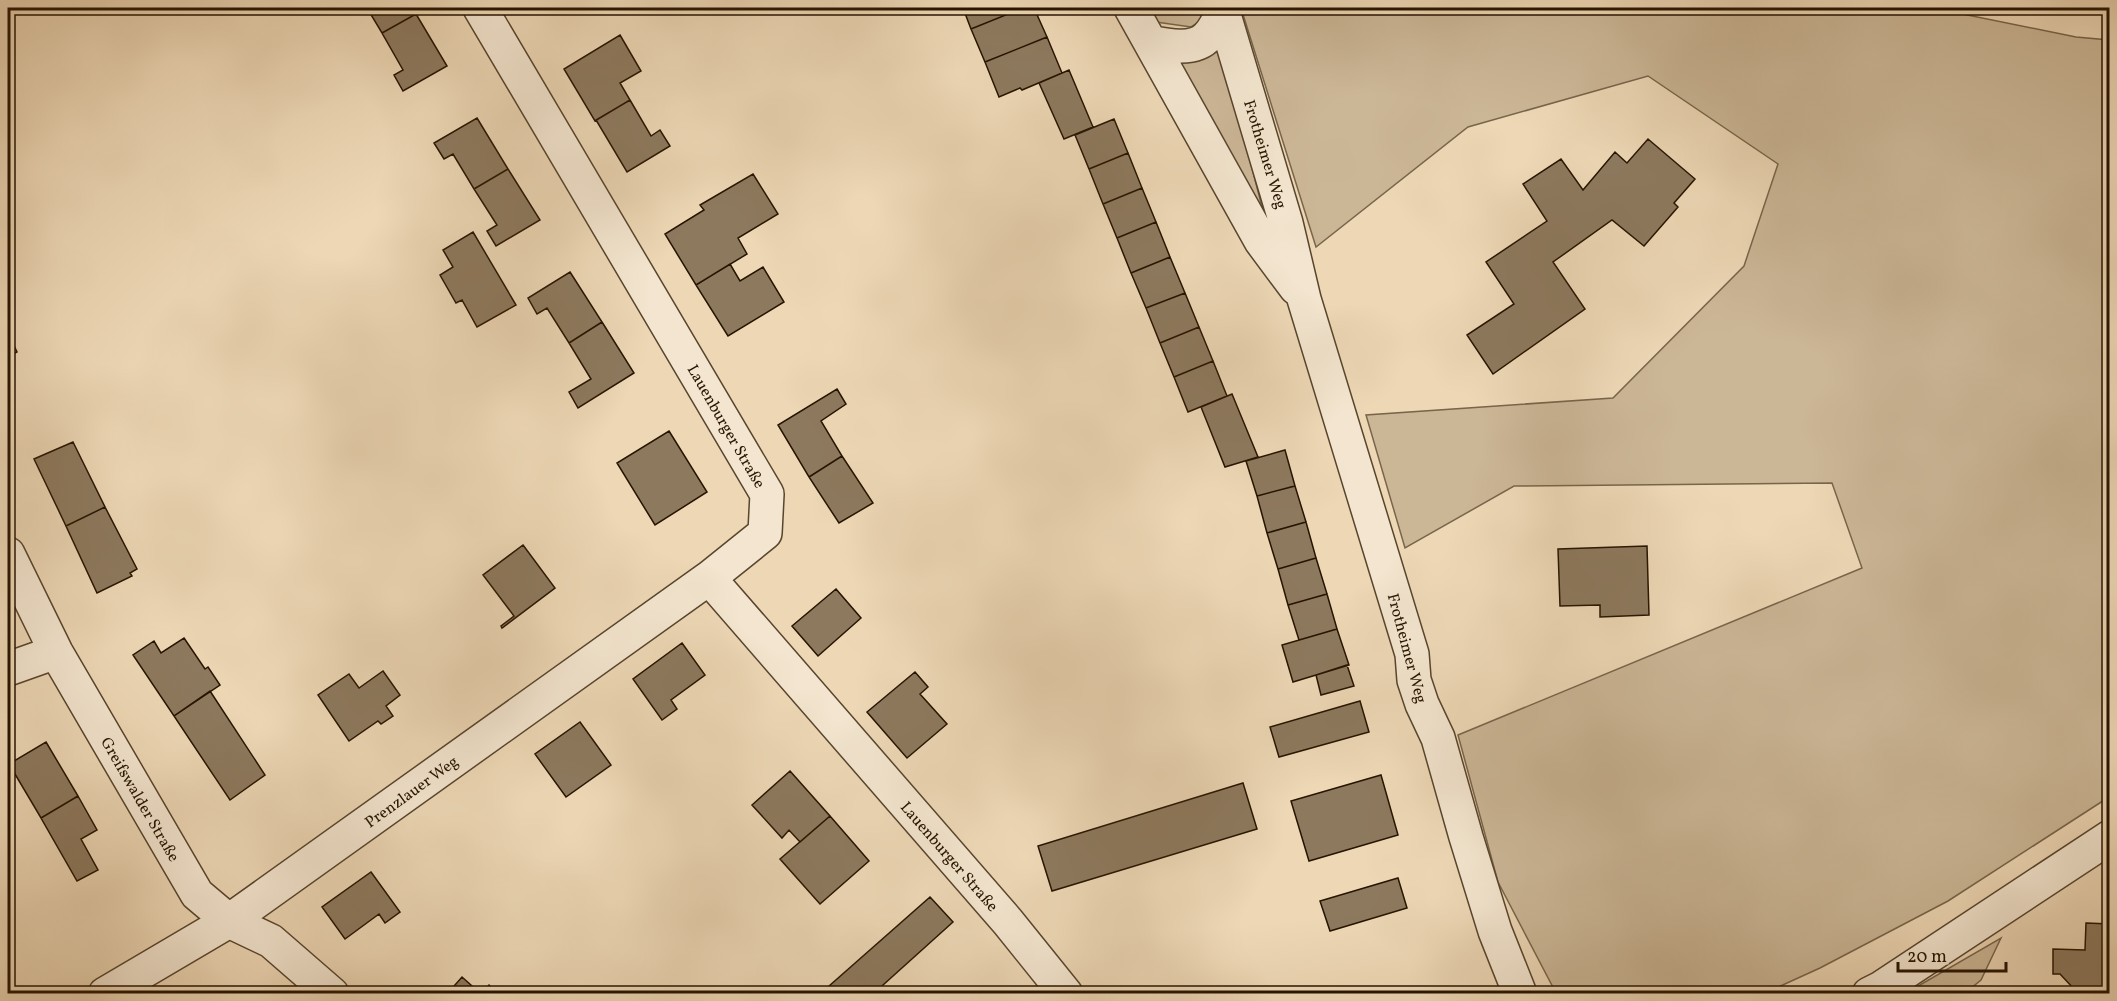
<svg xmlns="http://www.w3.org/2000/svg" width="2117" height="1001" viewBox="0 0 2117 1001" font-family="Vollkorn,serif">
<rect width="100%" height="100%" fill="#edd7b5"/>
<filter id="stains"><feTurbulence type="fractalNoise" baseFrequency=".00333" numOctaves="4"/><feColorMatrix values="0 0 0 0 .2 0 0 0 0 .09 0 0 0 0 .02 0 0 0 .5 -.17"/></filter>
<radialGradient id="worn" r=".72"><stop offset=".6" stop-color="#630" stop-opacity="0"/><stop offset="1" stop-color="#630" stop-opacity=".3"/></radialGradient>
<path fill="#cbb696" stroke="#78654b" stroke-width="1.5" d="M1146,8H1203L1206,18L1191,27L1156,22Z
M1241,8H1933L2076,37L2109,40V797L1948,901L1820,968L1765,993H1556L1498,882L1458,735L1862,568L1832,483L1514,486L1405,548L1366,415L1613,398L1744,266L1778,164L1648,76L1468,127L1316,247Z
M1219,38L1263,211L1168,59Z
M2001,938L1981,980L1965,993H1906Z"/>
<path fill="#8d795e" stroke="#261400" stroke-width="1.5" d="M367,8H413L416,14L382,33Z
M963,8H1023L971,29Z
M1023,8H1034L1047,37L985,62L971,29Z
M416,14L447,66L403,91L394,75L403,70L382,33Z
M620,35L641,71L620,83L630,100L595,121L564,69Z
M1047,37L1062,73L1022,90L1020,88L999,97L985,62Z
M1069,70L1093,127L1064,139L1039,83Z
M630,100L651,136L660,130L670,146L627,172L596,120Z
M477,118L508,169L474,189L453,154L444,159L434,143Z
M1114,119L1128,153L1089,169L1075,135Z
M1648,139L1695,179L1674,203L1678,207L1644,246L1612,220L1553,262L1585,309L1493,374L1467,335L1514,304L1486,262L1547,221L1523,184L1561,159L1583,190L1615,152L1627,163Z
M1128,153L1142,188L1103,204L1089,169Z
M508,169L540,220L496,246L487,231L497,225L474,189Z
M753,174L778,214L738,238L747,254L696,285L665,234L704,210L700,205Z
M1142,188L1156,222L1117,238L1103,204Z
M1156,222L1170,257L1131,273L1117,238Z
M473,232L516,305L477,327L462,300L456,303L440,275L453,267L443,250Z
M1170,257L1185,293L1146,308L1131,273Z
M730,264L740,281L763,267L784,302L728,336L696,285Z
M570,272L602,322L569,343L547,308L537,314L528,298Z
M1185,293L1199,327L1160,343L1146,308Z
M602,322L634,373L578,408L569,392L591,379L569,343Z
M1199,327L1213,361L1174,377L1160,343Z
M8,333L17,352L8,357Z
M1213,361L1227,396L1188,412L1174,377Z
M837,389L846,404L821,421L842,456L809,477L778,425Z
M1232,394L1258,457L1225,467L1201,407Z
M669,431L707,492L655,525L617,463Z
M73,442L105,507L66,526L34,459Z
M1285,450L1295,486L1257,496L1246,461Z
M842,456L873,503L839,523L809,477Z
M1295,486L1306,522L1267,533L1257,496Z
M105,507L137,569L130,573L132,576L97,593L66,526Z
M1306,522L1316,558L1278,569L1267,533Z
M523,545L555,588L502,628L501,626L514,616L483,575Z
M1647,546L1649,615L1600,617V605L1560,606L1558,549Z
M1316,558L1327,594L1288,605L1278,569Z
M836,589L861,618L818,656L792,626Z
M1327,594L1337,629L1299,640L1288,605Z
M1337,629L1349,665L1293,682L1282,645Z
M184,638L205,669L208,667L220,685L174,716L133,655L154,641L161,653Z
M682,643L705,675L671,700L677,709L662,720L633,679Z
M1347,665L1354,686L1321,695L1316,675Z
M383,671L400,695L386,706L393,716L381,724L378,721L349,741L318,695L349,674L359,688Z
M915,672L928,687L920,694L947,724L907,758L867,712Z
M210,691L265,775L230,800L174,716Z
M1360,701L1369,732L1279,757L1270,727Z
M580,722L611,765L566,797L535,754Z
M46,742L78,796L41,818L9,764Z
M790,771L830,816L800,842L789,830L782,838L752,805Z
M1381,775L1398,835L1309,861L1291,801Z
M1243,783L1257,829L1052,891L1038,846Z
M78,796L97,830L81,839L98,870L77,881L41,818Z
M830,816L869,861L820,904L780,859Z
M371,872L400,912L385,923L379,914L345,939L322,907Z
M1398,878L1407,908L1330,931L1320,901Z
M930,897L953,922L873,994H820Z
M2086,923L2110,924V994H2072L2075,990L2060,974H2053V949L2085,950Z
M462,977L481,994H447Z
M489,985L498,994H481Z"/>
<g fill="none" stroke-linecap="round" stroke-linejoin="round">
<defs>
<path id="minor" d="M480,8L767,494L765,533L709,578L1008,922L1066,994
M1131,8L1261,241L1296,288
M1222,8L1286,223L1304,299L1412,654L1414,680L1422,704L1438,738L1466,837L1495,931L1520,994
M1151,42C1168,46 1195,51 1208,36C1215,29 1219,19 1223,11
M8,554L56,652L197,894L229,921L271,941L332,994
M8,669L56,652
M105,994L229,921L709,578"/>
<path id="tertiary" d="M1869,994L1881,988L2110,837"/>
</defs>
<use href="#minor" stroke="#58452d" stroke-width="36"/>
<use href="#tertiary" stroke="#58452d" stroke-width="36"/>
<use href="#minor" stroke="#f3e5cf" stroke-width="33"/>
<use href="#tertiary" stroke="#f3e5cf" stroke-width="33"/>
</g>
<g text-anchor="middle" stroke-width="4.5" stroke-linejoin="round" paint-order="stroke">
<g font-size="16" fill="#261400" stroke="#f3e5cf">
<text transform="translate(1266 154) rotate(73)" y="6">Frotheimer Weg</text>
<text transform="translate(727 426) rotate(60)" y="6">Lauenburger Straße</text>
<text transform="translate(1408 648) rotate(75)" y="6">Frotheimer Weg</text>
<text transform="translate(411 791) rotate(-36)" y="6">Prenzlauer Weg</text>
<text transform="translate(141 799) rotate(60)" y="6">Greifswalder Straße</text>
<text transform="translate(950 856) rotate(49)" y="6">Lauenburger Straße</text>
</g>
</g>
<rect width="2117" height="1001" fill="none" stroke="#edd7b5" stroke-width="30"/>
<rect x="9" y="9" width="2099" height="983" fill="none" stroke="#261400" stroke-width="3"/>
<rect x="15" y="15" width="2087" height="971" fill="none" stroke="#261400" stroke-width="1.5"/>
<path d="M1898 962v9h108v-9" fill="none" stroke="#261400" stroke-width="3"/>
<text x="1907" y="962" font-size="18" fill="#261400" stroke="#f3e5cf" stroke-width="4.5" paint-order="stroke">20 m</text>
<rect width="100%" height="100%" filter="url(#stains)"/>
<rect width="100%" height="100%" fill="url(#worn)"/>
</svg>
